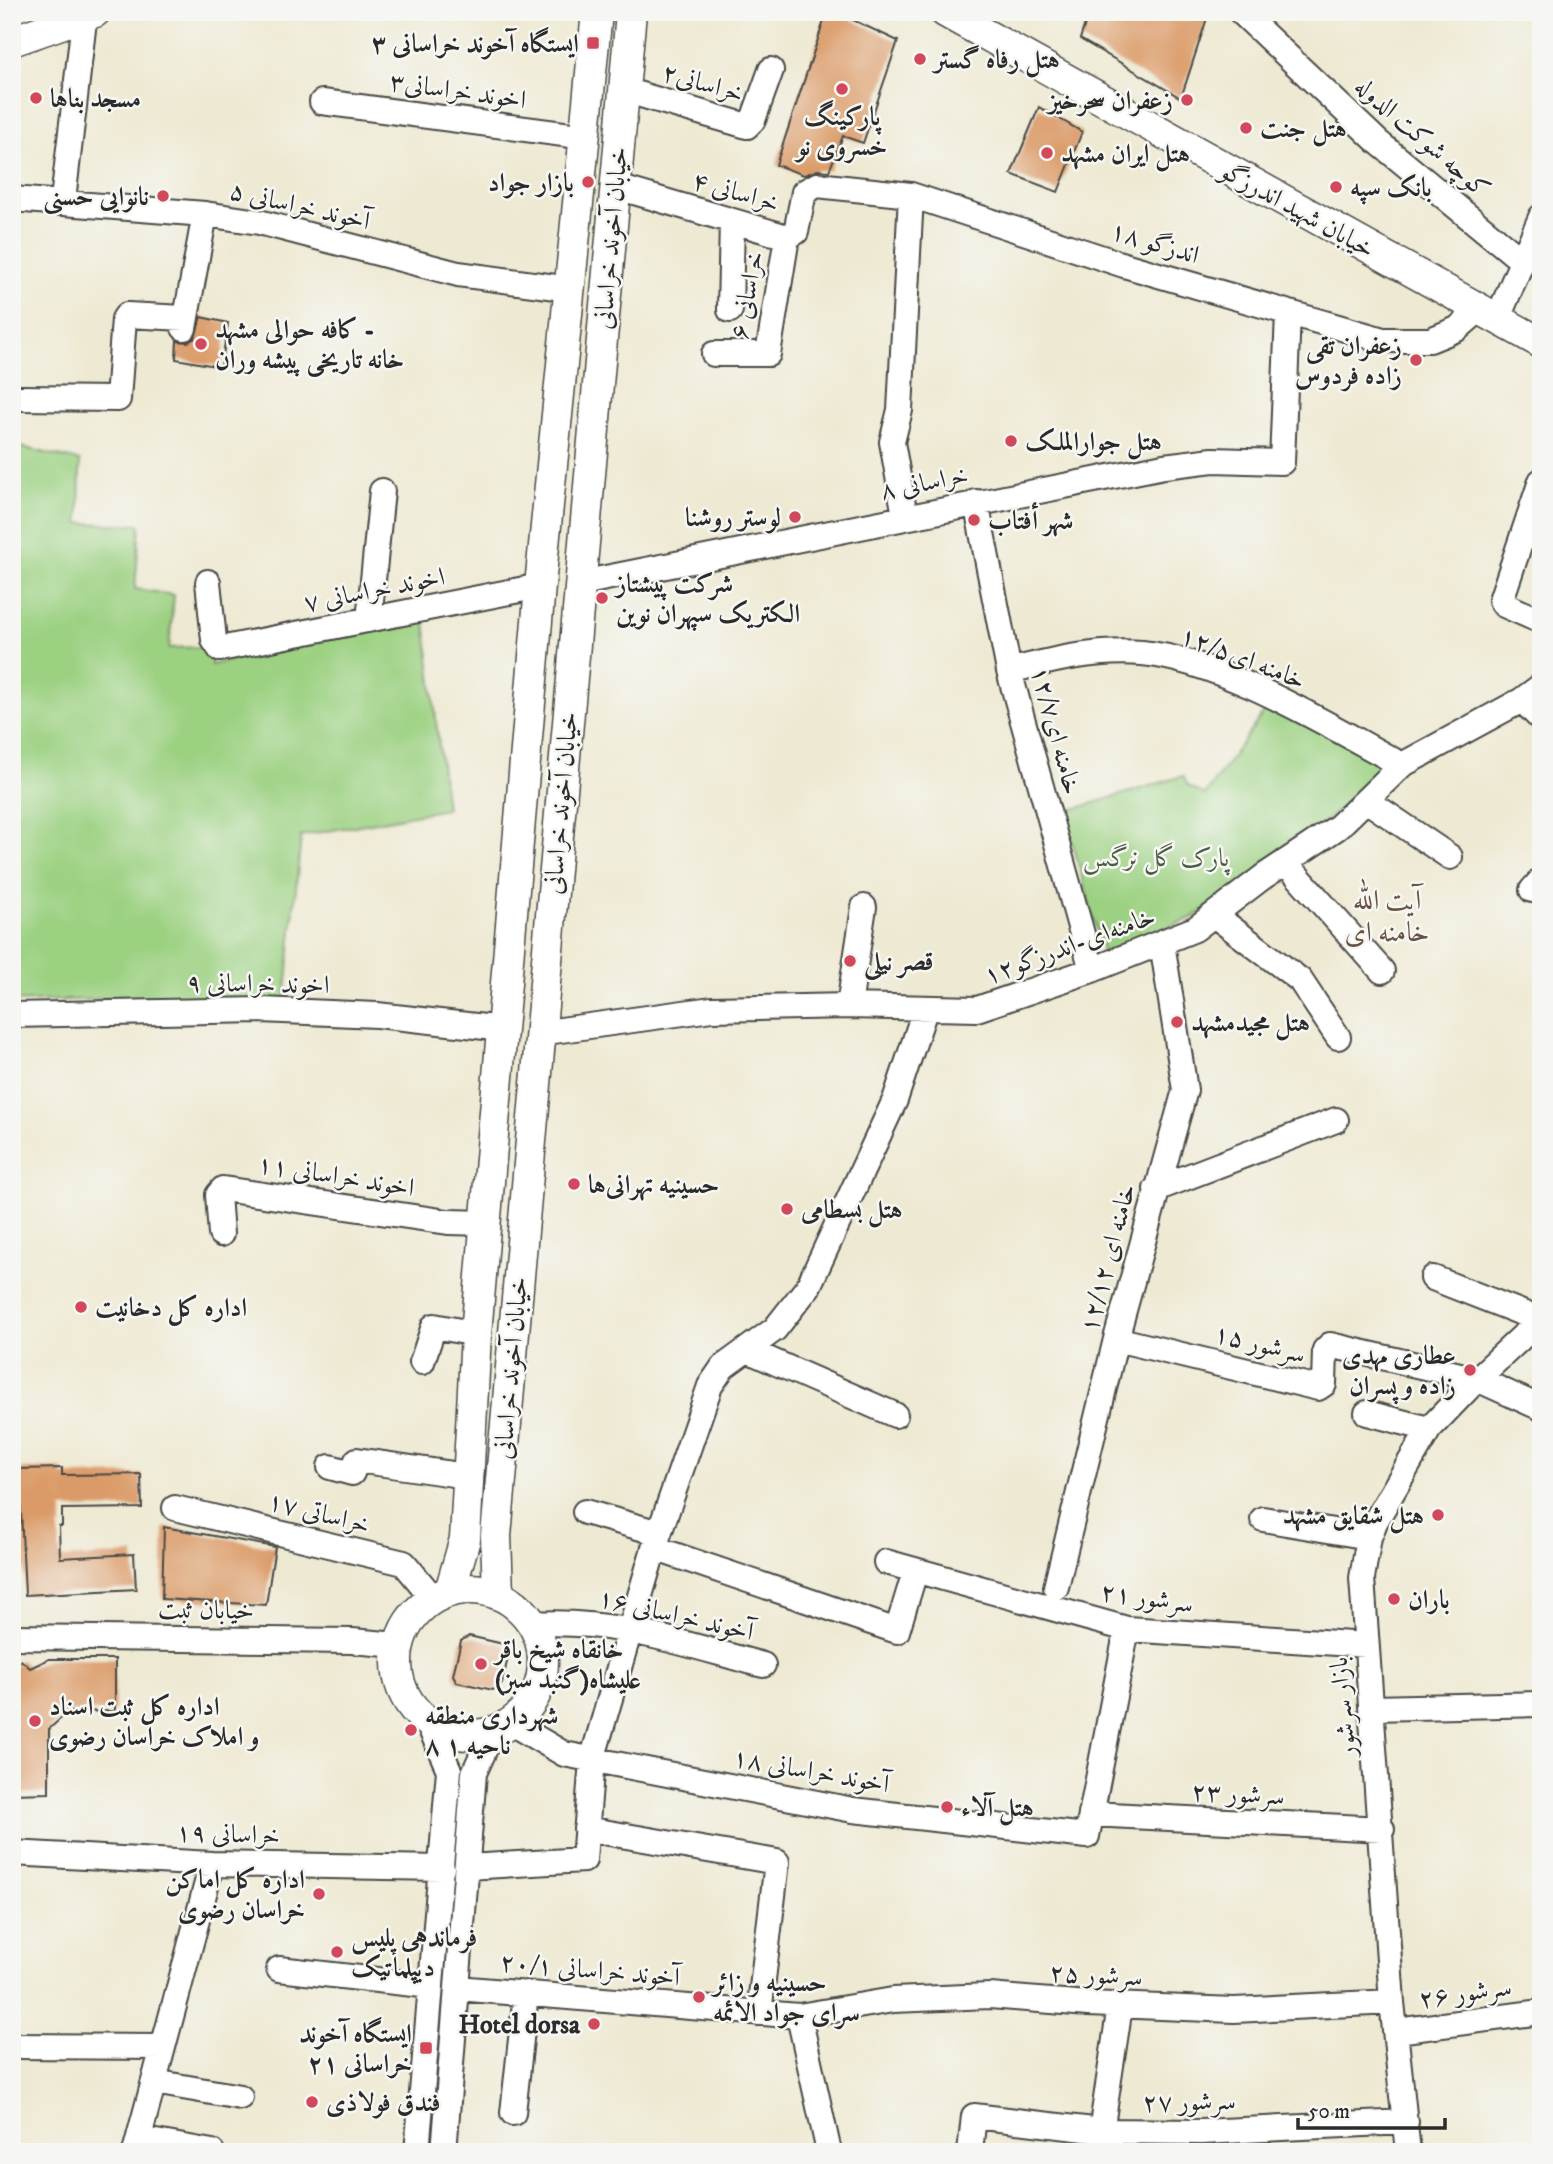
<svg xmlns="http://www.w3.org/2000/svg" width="1553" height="2164" viewBox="0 0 1553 2164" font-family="'IM FELL DW Pica',Amiri,serif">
<rect width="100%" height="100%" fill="#f6f6f2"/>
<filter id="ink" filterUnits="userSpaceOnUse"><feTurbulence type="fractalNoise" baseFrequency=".0143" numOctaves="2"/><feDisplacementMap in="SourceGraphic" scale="14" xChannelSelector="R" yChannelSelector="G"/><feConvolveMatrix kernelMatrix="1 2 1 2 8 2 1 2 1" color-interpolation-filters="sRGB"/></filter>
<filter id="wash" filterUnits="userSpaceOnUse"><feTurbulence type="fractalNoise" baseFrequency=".00686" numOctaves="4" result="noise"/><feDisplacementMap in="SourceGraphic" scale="28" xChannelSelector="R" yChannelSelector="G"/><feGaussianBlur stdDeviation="1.57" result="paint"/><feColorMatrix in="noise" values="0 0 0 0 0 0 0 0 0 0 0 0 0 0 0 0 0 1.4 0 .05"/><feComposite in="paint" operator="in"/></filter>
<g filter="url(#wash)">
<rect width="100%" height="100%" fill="#eee9d2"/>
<path fill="#9cd182" stroke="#647e56" stroke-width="2" d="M12,445L80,461L79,523L140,525L135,589L174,595L169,648L211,647V665L424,612L446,809L301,836L285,1002L131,998L12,1002Z
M1269,705L1386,764L1329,819L1192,918L1103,953L1064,812L1183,776L1188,786L1205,795Z"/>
<g id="blocks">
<path fill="#db9b69" d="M827,12H836L898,41L863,143L843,136L829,171L818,170L804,175L776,165Z
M1089,12H1209L1181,98L1080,39Z
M1039,107L1082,132L1058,192L1011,174Z
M201,317L228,323L221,367L176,359L177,341L188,342L195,338Z
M62,1468V1475L141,1474L142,1508L62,1509V1526H59L60,1558L134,1554L136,1589L25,1595L19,1469Z
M164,1527L275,1547L266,1605L162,1599Z
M469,1636L503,1644L509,1653L502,1684L493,1690L457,1682L453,1675L461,1641Z
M49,1659H115V1711L68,1712L49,1729V1793L12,1794V1669L21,1660L30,1668Z"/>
</g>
</g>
<g filter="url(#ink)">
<use href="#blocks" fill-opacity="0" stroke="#484844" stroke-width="2"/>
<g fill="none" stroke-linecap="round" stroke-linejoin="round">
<defs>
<path id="minor" d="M1241,12L1378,142L1521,260
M624,90L747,126L753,120L771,70
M322,102L586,137
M614,186L787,237L796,232L804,192L817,185L911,195L1124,265L1383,340H1430L1457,329L1479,310
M12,199L205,214L259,222L458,274L571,289
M63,200L85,12
M730,310L732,221
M1497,320L1541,217
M184,328L205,214
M714,354H768L787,237
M18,398L118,399L124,319L127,315L184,318
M1541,481L1501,600L1504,605L1541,621
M976,502L1009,671L1092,970
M905,516L892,442L900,410L911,195
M208,582L214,640L220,649L540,586
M581,583L1164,466L1213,460L1282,462L1288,313
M369,620L382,491
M1009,671C1052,660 1097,649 1142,653C1222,660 1331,727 1402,765
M1522,700L1541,719
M1366,800L1450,857
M1285,862L1382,971
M1532,890L1541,880
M1214,915L1300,980L1338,1037
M849,1006L864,907
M12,1015L261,1010L377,1015L503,1029
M539,1033L712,1009L849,1006L977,1009L1092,970L1195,929L1263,877L1338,827L1402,765L1522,700L1541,686
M1156,1189L1336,1120
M221,1234L218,1195L223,1189L448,1222L488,1223
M1433,1278L1540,1320
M1116,1339L1318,1388L1324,1384L1325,1350L1330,1345L1477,1379L1541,1408
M747,1350L895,1415
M422,1362L434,1326L476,1334
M1367,1413L1429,1429
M330,1467L352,1473L357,1460L467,1476
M175,1508L404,1563L433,1598
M585,1512L659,1533
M1263,1519L1369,1537
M654,1548L897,1631L915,1572
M886,1562L1127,1629L1366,1645
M1056,1587L1116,1339L1185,1090L1162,943
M533,1624C612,1618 687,1645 763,1665
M12,1637L352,1641L398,1645
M1372,1708L1541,1704
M511,1723L564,1754L853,1810L1087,1836L1127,1629
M1091,1814L1382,1829
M586,1829L777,1862L759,2013
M12,1853L212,1864L442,1868
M467,1867L584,1860L592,1760L654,1548L710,1386L723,1367L775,1329L808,1287L895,1100L925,1010
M279,1969L431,1986
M457,1988L799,2016L893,2000L990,1996L1088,2004L1234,2010L1392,2002
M799,2016L829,2152
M1397,2031L1541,2012
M12,2046L163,2047
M154,2082L240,2097
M513,2113L526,1993
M139,2139L212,2152
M135,2152L212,1864
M417,2152L449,1770L429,1725
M444,2152L474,1773L492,1733
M970,2152L974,2116L1102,2131L1201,2132L1406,2122
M1098,2152L1120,2006
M1408,2152L1392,2002L1362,1578L1369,1537L1375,1522L1429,1429L1477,1379L1541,1319"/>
<path id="major" d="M945,12L1541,343
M12,41L95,12
M397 1662a73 73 0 1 1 146 0a73 73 0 1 1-146 0Z
M450,1591L465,1539L476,1334L540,586L597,12
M498,1594L496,1536L631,12"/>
</defs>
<use href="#minor" stroke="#484844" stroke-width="28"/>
<use href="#major" stroke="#484844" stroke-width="33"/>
<use href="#minor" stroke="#fff" stroke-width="24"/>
<use href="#major" stroke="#fff" stroke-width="30"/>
</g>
</g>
<g fill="#d1495b" stroke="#f6f6f2" stroke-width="2.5">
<rect x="586" y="36" width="14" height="14" rx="3.5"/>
<circle cx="920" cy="59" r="7"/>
<circle cx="842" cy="89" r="7"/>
<circle cx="36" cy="98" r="7"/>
<circle cx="1187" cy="100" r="7"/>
<circle cx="1246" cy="128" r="7"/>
<circle cx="1047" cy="153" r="7"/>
<circle cx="588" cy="182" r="7"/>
<circle cx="1336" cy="187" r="7"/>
<circle cx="163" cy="196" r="7"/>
<circle cx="201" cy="344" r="7"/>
<circle cx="1416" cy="360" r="7"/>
<circle cx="1011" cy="441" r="7"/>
<circle cx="795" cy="517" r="7"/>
<circle cx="974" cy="520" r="7"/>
<circle cx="602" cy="598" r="7"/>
<circle cx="850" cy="961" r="7"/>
<circle cx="1177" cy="1022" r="7"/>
<circle cx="574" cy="1184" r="7"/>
<circle cx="787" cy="1209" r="7"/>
<circle cx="81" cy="1307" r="7"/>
<circle cx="1470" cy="1370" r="7"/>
<circle cx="1438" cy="1515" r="7"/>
<circle cx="1394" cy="1599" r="7"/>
<circle cx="481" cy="1664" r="7"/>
<circle cx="35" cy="1721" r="7"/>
<circle cx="411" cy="1730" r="7"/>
<circle cx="947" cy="1807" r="7"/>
<circle cx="319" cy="1894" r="7"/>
<circle cx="337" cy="1952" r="7"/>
<circle cx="699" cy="1997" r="7"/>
<circle cx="594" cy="2024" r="7"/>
<rect x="419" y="2041" width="14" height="14" rx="3.5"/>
<circle cx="312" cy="2102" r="7"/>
</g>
<g text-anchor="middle" stroke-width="5" stroke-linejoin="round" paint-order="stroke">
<g font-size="26" font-weight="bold" fill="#2b2b2b" stroke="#f6f6f2" text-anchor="start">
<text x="579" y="52" text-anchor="end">ایستگاه آخوند خراسانی ۳</text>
<text x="934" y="68">هتل رفاه گستر</text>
<text x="50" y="107">مسجد بناها</text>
<text x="1173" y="109" text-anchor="end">زعفران سحرخیز</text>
<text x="842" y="125" text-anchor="middle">پارکینگ<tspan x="842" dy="30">خسروی نو</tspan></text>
<text x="1260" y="137">هتل جنت</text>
<text x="1061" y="162">هتل ایران مشهد</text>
<text x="574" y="191" text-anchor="end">بازار جواد</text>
<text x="1350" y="196">بانک سپه</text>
<text x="149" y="205" text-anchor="end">نانوایی حسنی</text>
<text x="215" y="338">کافه حوالی مشهد -<tspan x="215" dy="30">خانه تاریخی پیشه وران</tspan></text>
<text x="1402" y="354" text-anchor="end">زعفران تقی<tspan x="1402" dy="30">زاده فردوس</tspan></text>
<text x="1025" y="450">هتل جوارالملک</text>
<text x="781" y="526" text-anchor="end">لوستر روشنا</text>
<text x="988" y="529">شهر أفتاب</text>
<text x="616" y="592">شرکت پیشتاز<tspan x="616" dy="30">الکتریک سپهران نوین</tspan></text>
<text x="864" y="970">قصر نیلی</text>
<text x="1191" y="1031">هتل مجيدمشهد</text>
<text x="588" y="1193">حسینیه تهرانی‌ها</text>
<text x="801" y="1218">هتل بسطامی</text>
<text x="95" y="1316">اداره کل دخانیت</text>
<text x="1456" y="1364" text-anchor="end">عطاری مهدی<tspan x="1456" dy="30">زاده و پسران</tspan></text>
<text x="1424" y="1524" text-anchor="end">هتل شقایق مشهد</text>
<text x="1408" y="1608">باران</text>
<text x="495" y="1658">خانقاه شیخ باقر<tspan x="495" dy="30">علیشاه(گنبد سبز)</tspan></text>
<text x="49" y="1715">اداره کل ثبت اسناد<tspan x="49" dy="30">و املاک خراسان رضوی</tspan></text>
<text x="425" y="1724">شهرداری منطقه<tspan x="425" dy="30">۸ ناحیه ۱</tspan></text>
<text x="961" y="1816">هتل آلاء</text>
<text x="305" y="1888" text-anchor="end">اداره کل اماکن<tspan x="305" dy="30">خراسان رضوی</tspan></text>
<text x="351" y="1946">فرماندهی پلیس<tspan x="351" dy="30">دیپلماتیک</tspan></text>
<text x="713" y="1991">حسینیه و زائر<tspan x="713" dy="30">سرای جواد الائمه</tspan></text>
<text x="580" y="2033" text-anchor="end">Hotel dorsa</text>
<text x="412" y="2042" text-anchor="end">ایستگاه آخوند<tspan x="412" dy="30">خراسانی ۲۱</tspan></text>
<text x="326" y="2111">فندق فولاذی</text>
</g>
<g font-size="26" fill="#2b2b2b" stroke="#f6f6f2">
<text transform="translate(703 82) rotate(16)" y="9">خراسانی۲</text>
<text transform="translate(458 90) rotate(8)" y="9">اخوند خراسانی۳</text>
<text transform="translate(1423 137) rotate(41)" y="9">کوچه شوکت الدوله</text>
<text transform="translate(736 191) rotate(16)" y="9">خراسانی ۴</text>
<text transform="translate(300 205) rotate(13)" y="9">آخوند خراسانی ۵</text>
<text transform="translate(1298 209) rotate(29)" y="9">خیابان شهید اندرزگو</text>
<text transform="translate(610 238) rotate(-85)" y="9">خیابان آخوند خراسانی</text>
<text transform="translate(1155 242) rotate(17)" y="9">اندزگو ۱۸</text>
<text transform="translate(746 295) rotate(-79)" y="9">خراسانی ۶</text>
<text transform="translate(924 482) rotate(-11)" y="9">خراسانی ۸</text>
<text transform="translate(374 589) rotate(-11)" y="9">اخوند خراسانی ۷</text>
<text transform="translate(1243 657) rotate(21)" y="9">خامنه ای۱۲/۵</text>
<text transform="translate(1057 730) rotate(75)" y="9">خامنه ای۱۲/۷</text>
<text transform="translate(560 803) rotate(-85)" y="9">خیابان آخوند خراسانی</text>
<text transform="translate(1069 945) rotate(-20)" y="9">خامنه‌ای-اندرزگو۱۲</text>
<text transform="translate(258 983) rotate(1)" y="9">اخوند خراسانی ۹</text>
<text transform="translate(336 1175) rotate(9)" y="9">اخوند خراسانی ۱۱</text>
<text transform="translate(1107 1258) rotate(-75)" y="9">خامنه ای ۱۲/۱۲</text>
<text transform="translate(1260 1343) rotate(14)" y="9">سرشور ۱۵</text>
<text transform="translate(510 1368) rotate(-85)" y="9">خیابان آخوند خراسانی</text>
<text transform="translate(319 1512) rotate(14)" y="9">خراساتی ۱۷</text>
<text transform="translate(1147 1597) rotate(8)" y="9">سرشور ۲۱</text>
<text transform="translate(206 1609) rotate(1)" y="9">خیابان ثبت</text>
<text transform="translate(676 1614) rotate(13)" y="9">آخوند خراسانی ۱۶</text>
<text transform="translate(1342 1707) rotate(-95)" y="9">بازار سرشور</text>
<text transform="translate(811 1770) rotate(10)" y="9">آخوند خراسانی ۱۸</text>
<text transform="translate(1238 1793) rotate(3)" y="9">سرشور ۲۳</text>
<text transform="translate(228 1833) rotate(2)" y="9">خراسانی ۱۹</text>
<text transform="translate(590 1969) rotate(5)" y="9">آخوند خراسانی ۲۰/۱</text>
<text transform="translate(1096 1974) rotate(3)" y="9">سرشور ۲۵</text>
<text transform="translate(1465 1992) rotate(-8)" y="9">سرشور ۲۶</text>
<text transform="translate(1189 2101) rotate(-1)" y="9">سرشور ۲۷</text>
</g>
<g font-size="26" fill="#4d5d45" stroke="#f6f6f2">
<text x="1156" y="866">پارک گل نرگس</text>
</g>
<g font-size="28" fill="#695241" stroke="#f6f6f2">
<text x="1387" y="909">آیت الله<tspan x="1387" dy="32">خامنه ای</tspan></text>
</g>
</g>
<rect width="1553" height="2164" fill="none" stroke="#f6f6f2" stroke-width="42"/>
<path d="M1298 2118v10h147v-10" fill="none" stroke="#2b2b2b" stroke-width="3.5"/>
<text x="1308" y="2118" font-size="21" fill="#2b2b2b" stroke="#f6f6f2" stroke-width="5" paint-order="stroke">50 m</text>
</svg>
